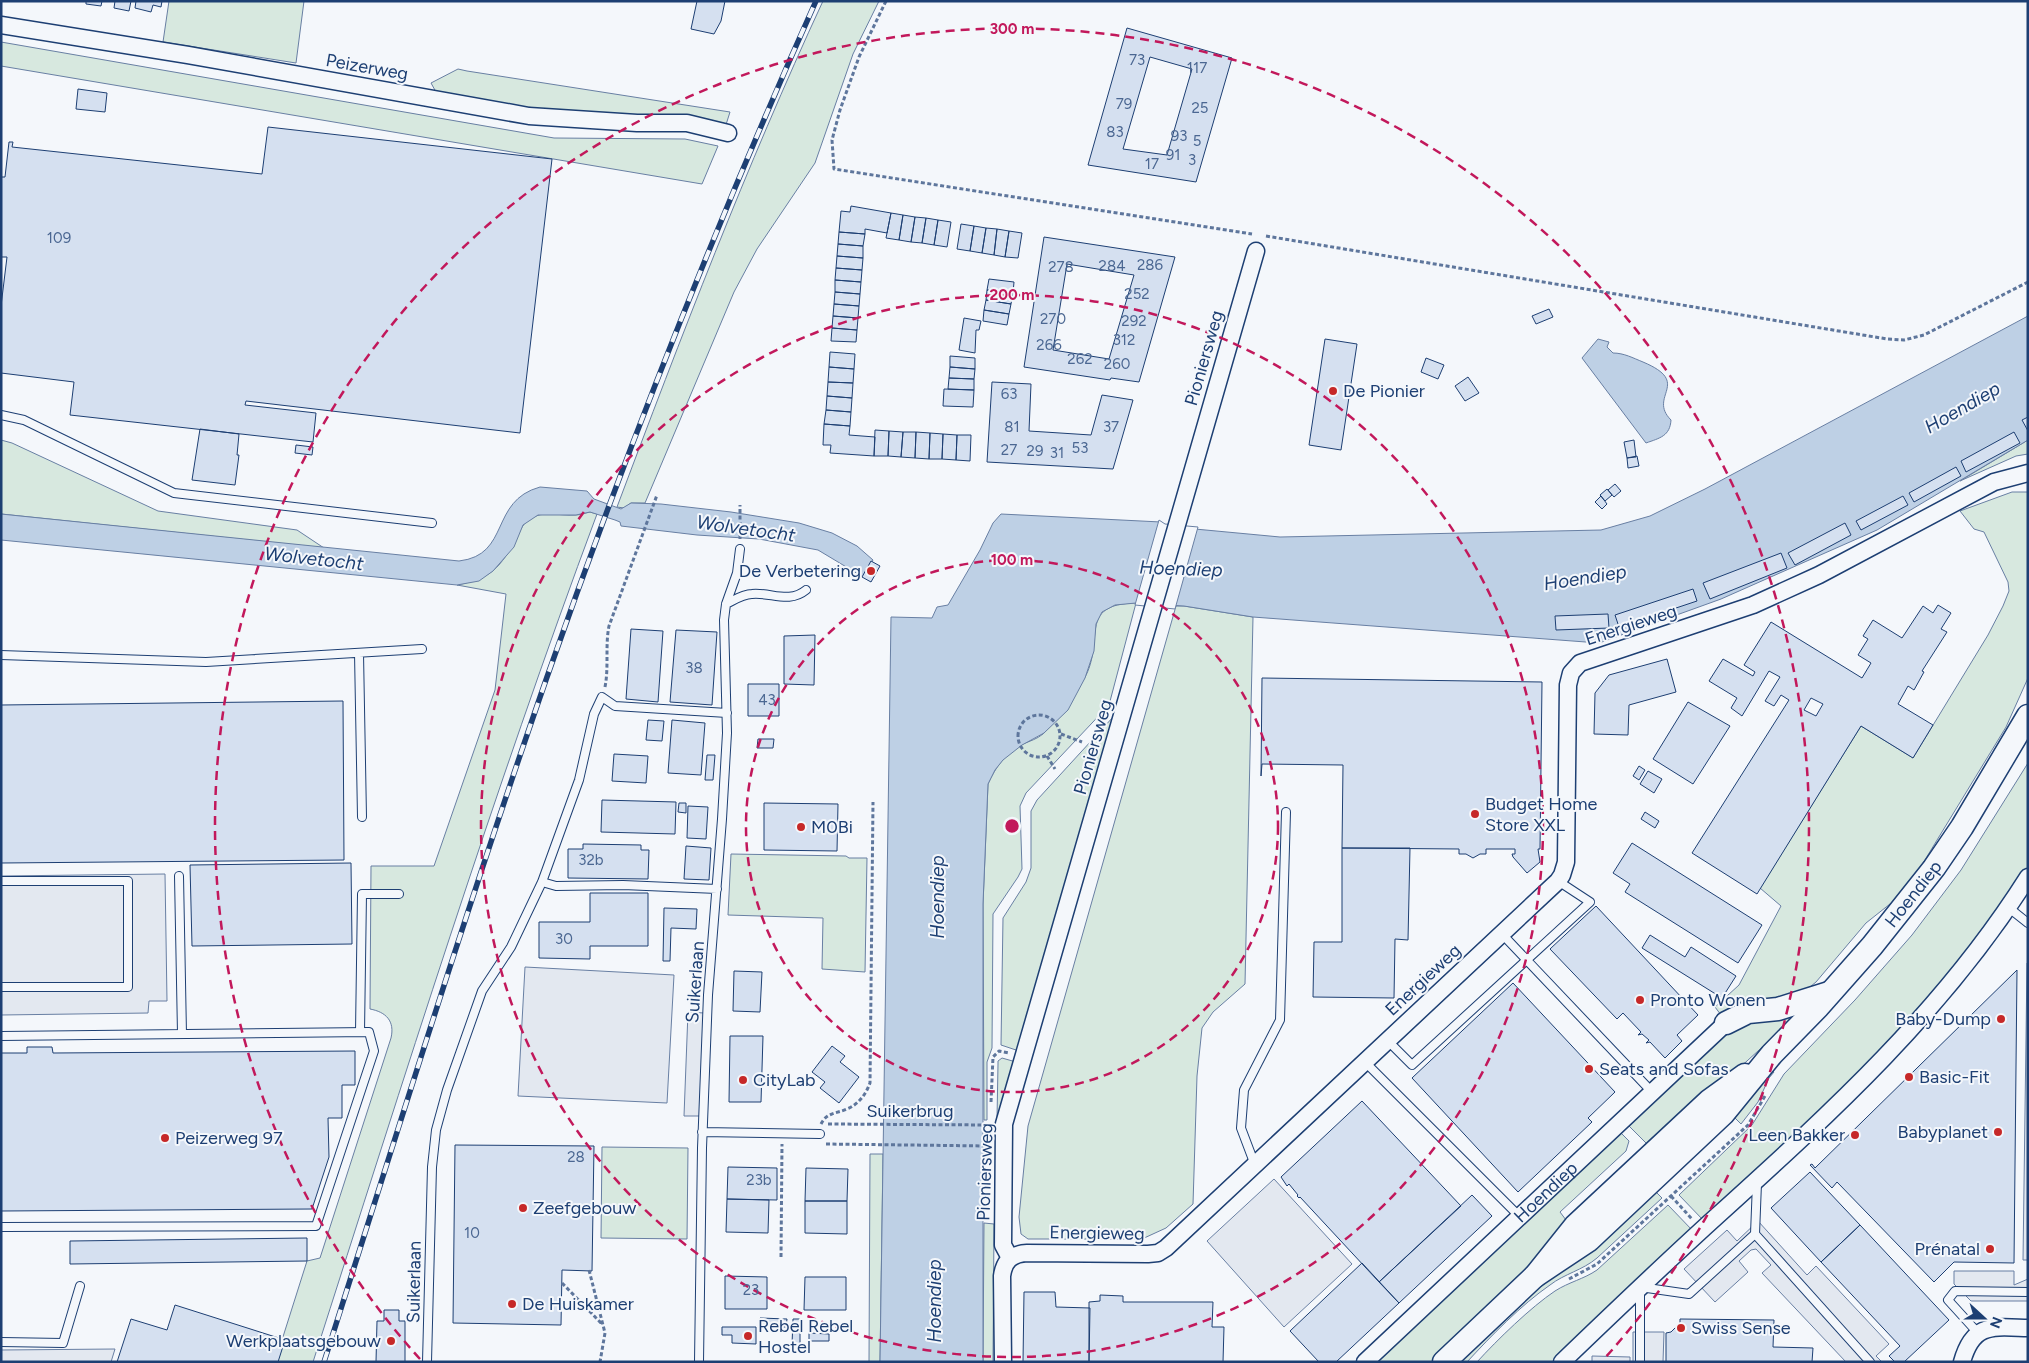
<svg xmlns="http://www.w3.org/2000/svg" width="2029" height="1363" viewBox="0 0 2029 1363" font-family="Figtree,sans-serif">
<rect width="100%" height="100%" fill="#f4f7fb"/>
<path fill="#d7e8df" stroke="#687fa3" d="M169,1H304L296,63L163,42Z
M823,1H879L853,54L815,163L757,249L734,292L645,503H631L624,508L617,507C681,337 746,167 823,1Z
M1,42L554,138L685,139L718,146L702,184L1,66Z
M458,69L467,71L730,112L724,131L567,119L436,92L431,83Z
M1,440L12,443L158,511L297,530L324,548L1,514Z
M2028,440V454L2016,456L1960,481Z
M2012,492H2028V678L2006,727L1909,886L1895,900L1866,923L1816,982L1805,991L1724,1019L1715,1007L1739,985L1781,906L1760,888L1861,726L1913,758L1988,635L2003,606L2009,591L2008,582L1984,532L1974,529L1960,511Z
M590,512L597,514C493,793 404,1078 313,1362H275L307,1261L320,1258L391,1038C395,1021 386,1012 370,1009L371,866H434L495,690L506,594L457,585C492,578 500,568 517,537C520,531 523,523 530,519C543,510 559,516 575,515C580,515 585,513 590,512Z
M1136,603L1109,705L1026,793L1020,806L1022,869L1018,877L993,914L992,1048L987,1062V1120H984L983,904L988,784C995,768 1006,752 1023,744C1030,741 1037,739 1043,734C1053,725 1076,691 1084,679C1106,641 1076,604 1136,603Z
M1176,606H1184L1253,617L1245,984L1213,1012L1202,1028L1197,1076L1193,1204L1166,1228L1142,1239H1028L1021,1234L1019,1217L1028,1126Z
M1114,716L1019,1051L1001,1045L1003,918L1026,882L1031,868V811L1037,800Z
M2028,763V870L1979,939L1889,1046L1704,1221L1679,1195L1752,1125L1784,1074L1855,1000L1912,935L1961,870Z
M731,854L846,856L849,858H867L865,972L822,969L823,918L728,915Z
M1801,1012L1651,1148L1627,1124L1737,1023Z
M1002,1058L1016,1062L1002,1119H997L998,1064V1061Z
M1771,1070L1774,1072L1769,1078L1758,1102L1741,1124L1735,1118L1750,1092Z
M1620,1132L1629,1141L1626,1151L1560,1212L1566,1220L1533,1264L1431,1362H1372Z
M602,1147L688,1148L687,1239L601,1238Z
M870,1154H883L880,1362H869Z
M1653,1189L1662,1198L1597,1258C1583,1270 1564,1274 1550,1285C1521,1305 1491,1336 1467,1362H1460L1547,1280Z
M1668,1205L1693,1231L1556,1362H1477C1497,1340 1531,1307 1555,1291C1569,1282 1584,1279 1597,1270Z
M984,1223L994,1224L993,1362H983Z"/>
<path fill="#e3e8f0" stroke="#687fa3" d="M165,874L167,1001H149L148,1013L1,1015V876Z
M2027,963H2028V1260H2023Z
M525,967L674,975L667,1103L518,1096Z
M688,1012L704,1013L700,1116H684Z
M1274,1179L1352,1264L1284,1327L1207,1241Z
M1758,1221L1807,1275L1816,1266L1889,1344L1876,1356L1882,1362H1846L1762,1273L1771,1265L1756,1249L1751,1250L1739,1261L1748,1272L1715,1302L1684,1269L1727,1230L1737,1241Z
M1954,1271H2014V1285L2028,1279V1301H1971L1954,1284Z
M1633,1332H1664L1663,1362H1633Z
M115,1349L111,1362H1V1350Z
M1592,1356L1630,1357V1362H1592Z"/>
<path fill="#bed0e5" stroke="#687fa3" d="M2028,316V440L1877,530L1721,599L1599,643L1253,617L1184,606L1136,603L1115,605L1102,612L1096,624L1094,651L1085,678L1068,710L1044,733L1022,745L1003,760L995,770L988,784L983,904V1362H880L891,617L932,618L937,607L948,605L980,550L993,523L1001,514L1161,522L1163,526L1280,537L1601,530L1650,516L1705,489Z
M1598,339L1609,342L1607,347L1613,353C1624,353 1633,358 1643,362C1693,383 1647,396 1671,420C1670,436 1660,438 1646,443L1582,358Z
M540,487L587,491L594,499L621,509L631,503L661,504L731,512L799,523L832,533L857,546L873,560L863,577L818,550L759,539L697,535L621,526L620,522L615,520L590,512L576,515H538L523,525L514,547L493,571L479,581L457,585L1,540V514L459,561C511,555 489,501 540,487Z"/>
<path fill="#f4f7fb" stroke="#687fa3" d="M1159,520L1165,524L1198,527L1175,609L1135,605Z"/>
<path fill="#d5e0f0" stroke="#1d3f73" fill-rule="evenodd" d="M86,1H102L101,6L86,4Z
M115,1H131L129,11L114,8Z
M136,1H162L161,7L153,5L151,12L135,8Z
M697,1H725L721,21L714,34L691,29Z
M1127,28L1232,58L1196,182L1088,165ZM1150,57L1192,69L1167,155L1123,149Z
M78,89L107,93L105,112L76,109Z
M268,127L552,159L520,433L246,401L245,405L316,413L313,442L70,415L74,382L1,373V306L7,257H1V177H5L9,142H13L12,147L262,174Z
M851,206L891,213L887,233L865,229V234L839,232L841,211L850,212Z
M891,213L903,215L899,240L886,238Z
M903,215L915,217L911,242L899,240Z
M915,217L926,218L922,243L911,242Z
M926,218L938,220L934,245L922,243Z
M938,220L951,222L947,247L934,245Z
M961,224L974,226L970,251L957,249Z
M974,226L986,228L982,253L970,251Z
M986,228L997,229L994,255L982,253Z
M997,229L1009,231L1005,257L994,255Z
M1009,231L1022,233L1018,258L1005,257Z
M839,232L865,234L863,246L838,244Z
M1044,237L1175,257L1139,382L1111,378L1110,380L1024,367ZM1067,264L1134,275L1109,359L1053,350Z
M838,244L863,246V258L837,256Z
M837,256L863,258L862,270L836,268Z
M836,268L862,270L861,282L835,280Z
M989,279L1014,282L1013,293L987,290Z
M835,280L861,282L860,294L835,292Z
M987,290L1013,293L1011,304L986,300Z
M835,292L860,294L859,306L834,304Z
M986,300L1011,304L1009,314L984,310Z
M834,304L859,306L858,318L833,316Z
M1549,309L1553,317L1536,324L1532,316Z
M984,310L1009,314L1007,325L983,321Z
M833,316L858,318L857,330L832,328Z
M964,318L981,321L979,330H976L975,353L959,350Z
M832,328L857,330L856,342L831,341Z
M1325,339L1357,344L1341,450L1309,445Z
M830,352L855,354L854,369L829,367Z
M950,356L975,358V369L950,367Z
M1426,358L1444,365L1438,379L1421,372Z
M829,367L854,369L853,383L828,382Z
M950,367L975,369L974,379L949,378Z
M1468,377L1479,393L1465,401L1455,386Z
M949,378L974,379V390L948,389Z
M828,382L853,383L852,398L827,396Z
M992,382L1031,384L1029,431L1091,435L1102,395L1133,400L1113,469L987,462Z
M944,389L974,390L973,407L943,406Z
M827,396L852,398L851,412L826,410Z
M826,410L851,412L850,426L824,424Z
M2028,417V431L2022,420Z
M824,424L850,426L849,435L875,437L874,456L830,453L831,445H823Z
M200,429L239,434L237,455H239L235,485L192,480Z
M875,430L889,431L888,456H874Z
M889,431L903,432L901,457L888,456Z
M903,432H916L915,458L901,457Z
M916,432L930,433L929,459L915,458Z
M2014,432L2020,443L1966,472L1961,461Z
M930,433L943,434L942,459H929Z
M943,434L957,435L956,460L942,459Z
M957,435H971L970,461L956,460Z
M1634,440L1636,457L1627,458L1624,442Z
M296,445L313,447L312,455L295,453Z
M1637,456L1639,466L1628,468L1627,458Z
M1956,467L1961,476L1914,502L1909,493Z
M1615,484L1621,491L1614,497L1608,490Z
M1607,489L1612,495L1605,501L1600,495Z
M1601,496L1607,504L1602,509L1595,502Z
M1903,496L1908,505L1861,530L1856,521Z
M1845,523L1851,535L1795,565L1788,553Z
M1781,553L1787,568L1710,599L1703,583Z
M871,561L880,566L871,582L862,577Z
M1693,589L1697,601L1619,627L1615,615Z
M1938,605L1951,613L1941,629L1947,632L1922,671L1924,672L1914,690L1908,686L1898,704L1933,725L1913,758L1861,726L1757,894L1692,853L1789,700L1781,695L1774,706L1765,701L1780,677L1769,671L1742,716L1731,708L1737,698L1709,681L1723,659L1753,676L1755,672L1744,665L1771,622L1862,678L1871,663L1858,655L1868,639L1863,636L1873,620L1902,638L1923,606L1933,613ZM1811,698L1823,704L1816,716L1804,710Z
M1608,614L1609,628L1556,630L1555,616Z
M631,629L663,631L658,702L626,699Z
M676,630L717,632L712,705L670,702Z
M815,635L814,685L784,684V636Z
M1667,659L1676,692L1629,705L1628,735L1594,734L1595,693L1609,675Z
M1262,678L1542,682L1540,849H1538L1540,862L1527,873L1513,857L1512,854H1515V849H1486V854H1480L1473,858L1466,854H1459V849L1342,848L1343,765L1262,764L1261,776Z
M748,684H779V716H748Z
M343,701L344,860L1,863V705Z
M1688,702L1730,726L1693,784L1653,759Z
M648,720L664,721L662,741L646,740Z
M672,720L705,723L701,775L668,773Z
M758,739H774L773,748H757Z
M614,754L648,756L646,783L612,781Z
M707,755H715L713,780H705Z
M1639,766L1645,770L1639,780L1633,776Z
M1648,771L1662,779L1654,793L1640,784Z
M602,800L676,802L675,834L601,832Z
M679,803H686V813L678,812Z
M764,803L838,804L837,851L764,850Z
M688,806L708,807L706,839L687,838Z
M1645,812L1659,821L1655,828L1641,819Z
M1632,843L1762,925L1738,963L1625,892L1630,884L1613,873Z
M583,844L641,845V850H649L648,879L568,878V849H583Z
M686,846L711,848L709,880L684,879Z
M1342,848H1410L1408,940L1395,939L1394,998L1313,997L1314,942H1342Z
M351,863L352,944L192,946L190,865Z
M590,893H648V946H590V959L539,958V922H590Z
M1596,906L1698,1015L1677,1035L1682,1041L1665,1058L1650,1042L1646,1043L1649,1040L1642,1034L1638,1035L1641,1032L1623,1013L1617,1019L1550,949Z
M664,908L697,909L696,929L671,928L670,961H663Z
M1650,935L1685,957L1691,947L1736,976L1722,998L1642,948Z
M2017,970L2014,1263L1954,1262L1934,1282L1837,1182L1832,1188L1810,1165L1812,1164L1815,1168Z
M734,971L762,972L760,1012L733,1011Z
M1513,983L1615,1092L1588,1118L1592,1122L1518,1192L1412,1078Z
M730,1036H763L761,1102H729Z
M832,1046L845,1056L840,1062L859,1077L839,1103L820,1088L825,1082L812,1072Z
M27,1047H52L53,1053L355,1051V1085H342V1118H328L329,1157L312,1209L1,1211V1053H27Z
M1362,1101L1461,1206L1379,1282L1300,1197L1299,1198L1297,1196L1298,1195L1289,1184L1287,1186L1281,1177Z
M455,1145L594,1146L592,1271L562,1270L561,1325L453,1323Z
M728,1167L777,1168V1200L727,1199Z
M806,1168L848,1169L847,1201H805Z
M1810,1172L1860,1225L1821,1262L1771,1208Z
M1472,1195L1492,1216L1399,1303L1379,1282Z
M727,1199L769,1200L768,1233L726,1232Z
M805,1201H847V1234L805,1233Z
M1860,1225L1949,1320L1904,1362H1895L1889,1356L1900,1346L1821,1262Z
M307,1238V1261L70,1264V1241Z
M1362,1263L1399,1303L1336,1362H1319L1290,1331Z
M725,1276L767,1277V1309H725Z
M805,1277H846V1310H804Z
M1024,1292H1055L1056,1307L1090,1308L1089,1362H1023Z
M1100,1295L1123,1296V1302H1213L1212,1327H1224L1223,1362H1089V1302L1100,1301Z
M175,1305L285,1340L278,1362H117L131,1319L167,1330Z
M384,1310H399V1321H405V1362H376L377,1321H384Z
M760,1318L787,1319L786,1327L760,1326Z
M793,1319H800V1346L792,1345Z
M1680,1319L1774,1320L1773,1347L1813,1348L1812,1362H1666V1333L1671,1332L1680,1323Z
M722,1327H756V1344L732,1343V1335H722Z
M809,1333L829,1334V1341H809Z"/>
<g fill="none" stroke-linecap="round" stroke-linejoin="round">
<defs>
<path id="lane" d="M1,415L24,420L174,493L432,523
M726,604C734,600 743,594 752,594C771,592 789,604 806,590
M359,653L362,817
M1,655L206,662L422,649
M179,876L182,1034
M1,881H128V987H1
M542,882L556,886L623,885L717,889
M2009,908L2028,923
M1502,934L1653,1093
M360,1032L362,894H399
M1,1036L369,1032L374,1051L316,1226L1,1227
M1388,1041L1412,1065L1590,902L1558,881
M1365,1062L1519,1216
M702,1132L820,1134
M1255,1165L1241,1128L1244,1090L1280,1020L1286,812
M1757,1183L1755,1234L1870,1362
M1978,1333L1948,1300L1955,1291L2028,1292
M1,1342L63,1343L80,1286
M427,1362L432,1167L436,1130L447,1090L482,991L511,947L542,882L579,780L594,714L602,697L615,706L727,713
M699,1362L702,1148L708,995L722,819L727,733L724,620L726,604L737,573L740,549
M1640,1362V1287L1689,1294L1755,1234"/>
<g id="street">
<path d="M1,25L188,55L529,116L637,123H687L728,133"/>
<path d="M1010,1258L1003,1245L1004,1124L1256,251"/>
<path d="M1003,1362L1002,1276C1004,1261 1011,1254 1027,1253L1148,1254L1158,1253L1166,1248L1558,881L1562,875L1566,862L1568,685L1571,673L1580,663L1753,605L1819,575L1994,482L2028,473"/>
<path id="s1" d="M1365,1362L1726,1023"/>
<path d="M1562,1362C1613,1313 1664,1264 1717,1216C1832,1112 1944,1010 2028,877"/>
<path d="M1962,1362C1973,1322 1993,1327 2028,1328"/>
</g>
<g id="secondary">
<path d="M1726,1023L1748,1012L1778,1009L1829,993"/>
<path id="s2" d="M1535,1276L1589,1240L1723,1114L1772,1054L1818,1007L1872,946L1934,868L1962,827L2028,716"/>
<path d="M1444,1362L1535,1276L1575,1226L1709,1101L1745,1075"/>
</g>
</defs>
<use href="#lane" stroke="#1d3f73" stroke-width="10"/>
<use href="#street" stroke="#1d3f73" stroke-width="19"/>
<use href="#secondary" stroke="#1d3f73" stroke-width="25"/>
<path stroke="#5e769c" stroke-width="3" stroke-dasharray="4 2.5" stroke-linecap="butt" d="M886,1L859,57L840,110L832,140L834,169L1252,234
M1266,236L1887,339L1904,340L1924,335L2028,282
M740,539V505
M605,687C609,667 605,646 609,626L657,495
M1018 736a21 21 0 1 1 42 0a21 21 0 1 1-42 0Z
M1061,734L1082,742
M1047,756L1055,769
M991,1102L993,1057L999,1051L1009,1053
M821,1124C827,1112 836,1114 847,1109C859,1104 866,1094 870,1083L873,802
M828,1124L989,1125
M826,1144L988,1146
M1671,1196L1692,1219
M781,1257L782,1144
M589,1270L605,1333L600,1362
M1569,1279L1597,1264L1748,1125L1765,1096
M562,1283L602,1324"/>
<use href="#lane" stroke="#f4f7fb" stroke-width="8"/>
<use href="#street" stroke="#f4f7fb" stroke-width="16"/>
<use href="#secondary" stroke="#f4f7fb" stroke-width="22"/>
<defs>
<path id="rail" d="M324,1362C397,1133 468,904 547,677C627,449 717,222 816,1"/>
</defs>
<use href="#rail" stroke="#1d3f73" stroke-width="5.5"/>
<use href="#rail" stroke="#f4f7fb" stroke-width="4" stroke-dasharray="11" stroke-linecap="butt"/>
</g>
<g fill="none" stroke="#c2185b" stroke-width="2.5" stroke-dasharray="9 6">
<circle cx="1012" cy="826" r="266"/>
<circle cx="1012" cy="826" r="531"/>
<path d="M420 1359A797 797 0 1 1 1604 1359"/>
</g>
<g fill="#c62828" stroke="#f4f7fb" stroke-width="2">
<circle cx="1333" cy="391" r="5"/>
<circle cx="871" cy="571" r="5"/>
<circle cx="1475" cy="814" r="5"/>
<circle cx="801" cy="827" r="5"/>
<circle cx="1640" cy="1000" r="5"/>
<circle cx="2001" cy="1019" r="5"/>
<circle cx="1589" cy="1069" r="5"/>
<circle cx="1909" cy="1077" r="5"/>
<circle cx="743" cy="1080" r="5"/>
<circle cx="1998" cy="1132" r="5"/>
<circle cx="1855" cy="1135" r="5"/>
<circle cx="165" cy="1138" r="5"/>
<circle cx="523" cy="1208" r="5"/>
<circle cx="1990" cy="1249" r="5"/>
<circle cx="512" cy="1304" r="5"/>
<circle cx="1681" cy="1328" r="5"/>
<circle cx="748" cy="1336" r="5"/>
<circle cx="391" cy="1341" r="5"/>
</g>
<g text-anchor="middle" stroke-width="4" stroke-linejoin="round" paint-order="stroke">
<g font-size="15" fill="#4b6792">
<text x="1137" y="65">73</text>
<text x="1197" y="73">117</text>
<text x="1124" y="109">79</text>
<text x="1200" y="113">25</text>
<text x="1115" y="137">83</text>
<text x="1179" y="141">93</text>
<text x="1197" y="146">5</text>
<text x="1173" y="160">91</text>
<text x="1192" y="165">3</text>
<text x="1152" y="169">17</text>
<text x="59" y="243">109</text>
<text x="1150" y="270">286</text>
<text x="1112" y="271">284</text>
<text x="1061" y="272">278</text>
<text x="1137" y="299">252</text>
<text x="1053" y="324">270</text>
<text x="1134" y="326">292</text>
<text x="1124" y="345">312</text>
<text x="1049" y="350">266</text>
<text x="1080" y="364">262</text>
<text x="1117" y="369">260</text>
<text x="1009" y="399">63</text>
<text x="1012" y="432">81</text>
<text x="1111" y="432">37</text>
<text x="1080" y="453">53</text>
<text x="1009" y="455">27</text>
<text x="1035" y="456">29</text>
<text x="1057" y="458">31</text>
<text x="694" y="673">38</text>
<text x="767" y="705">43</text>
<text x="591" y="865">32b</text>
<text x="564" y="944">30</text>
<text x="576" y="1162">28</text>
<text x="759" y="1185">23b</text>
<text x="472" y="1238">10</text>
<text x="751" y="1295">23</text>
</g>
<g font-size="18" fill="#1d3f73" stroke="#f4f7fb">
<text transform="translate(367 67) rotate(10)" y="6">Peizerweg</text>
<text transform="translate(1204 358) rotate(-74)" y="6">Pioniersweg</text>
<text transform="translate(1631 625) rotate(-18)" y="6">Energieweg</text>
<text transform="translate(1093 747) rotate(-74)" y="6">Pioniersweg</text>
<text dy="6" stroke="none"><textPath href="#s2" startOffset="540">Hoendiep</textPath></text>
<text transform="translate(1423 980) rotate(-43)" y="6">Energieweg</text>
<text transform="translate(695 982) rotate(-86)" y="6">Suikerlaan</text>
<text x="910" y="1117">Suikerbrug</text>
<text transform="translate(985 1172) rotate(-88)" y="6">Pioniersweg</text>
<text dy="6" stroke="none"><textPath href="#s1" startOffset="248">Hoendiep</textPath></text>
<text transform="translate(1097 1233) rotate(1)" y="6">Energieweg</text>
<text transform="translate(414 1282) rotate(-89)" y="6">Suikerlaan</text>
</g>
<g font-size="18" fill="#1d3f73" stroke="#f4f7fb" text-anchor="start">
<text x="1343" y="397">De Pionier</text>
<text x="861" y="577" text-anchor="end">De Verbetering</text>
<text x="1485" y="810">Budget Home<tspan x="1485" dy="21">Store XXL</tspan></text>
<text x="811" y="833">M0Bi</text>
<text x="1650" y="1006">Pronto Wonen</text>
<text x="1991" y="1025" text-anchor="end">Baby-Dump</text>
<text x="1599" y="1075">Seats and Sofas</text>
<text x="1919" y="1083">Basic-Fit</text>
<text x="753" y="1086">CityLab</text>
<text x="1988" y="1138" text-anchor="end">Babyplanet</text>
<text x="1845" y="1141" text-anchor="end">Leen Bakker</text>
<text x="175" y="1144">Peizerweg 97</text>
<text x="533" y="1214">Zeefgebouw</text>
<text x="1980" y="1255" text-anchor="end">Prénatal</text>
<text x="522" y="1310">De Huiskamer</text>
<text x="758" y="1332">Rebel Rebel<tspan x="758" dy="21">Hostel</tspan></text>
<text x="1691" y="1334">Swiss Sense</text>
<text x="381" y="1347" text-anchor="end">Werkplaatsgebouw</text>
</g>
<g font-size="19" font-style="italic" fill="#1d3f73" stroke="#f4f7fb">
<text transform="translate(1962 407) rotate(-30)" y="7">Hoendiep</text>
<text transform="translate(746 528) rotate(8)" y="7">Wolvetocht</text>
<text transform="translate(314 558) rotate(6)" y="7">Wolvetocht</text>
<text transform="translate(1181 568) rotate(2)" y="7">Hoendiep</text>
<text transform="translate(1585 577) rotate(-9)" y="7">Hoendiep</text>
<text transform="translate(937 897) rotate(-90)" y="7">Hoendiep</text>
<text transform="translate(934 1301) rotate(-90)" y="7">Hoendiep</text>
</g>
</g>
<circle cx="1012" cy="826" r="8" fill="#c2185b" stroke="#f4f7fb" stroke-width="2.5"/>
<g font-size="15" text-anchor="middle" font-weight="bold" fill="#c2185b" stroke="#f4f7fb" stroke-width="4" stroke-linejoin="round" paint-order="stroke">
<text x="1012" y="34">300 m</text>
<text x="1012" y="300">200 m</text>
<text x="1012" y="565">100 m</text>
</g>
<rect width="2029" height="1363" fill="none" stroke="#1d3f73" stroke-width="5"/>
<g transform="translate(1984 1318) rotate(111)" stroke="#f4f7fb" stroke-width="4" paint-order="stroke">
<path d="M0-4L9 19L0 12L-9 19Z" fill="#1d3f73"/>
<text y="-8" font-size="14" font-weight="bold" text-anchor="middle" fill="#1d3f73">N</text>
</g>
</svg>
